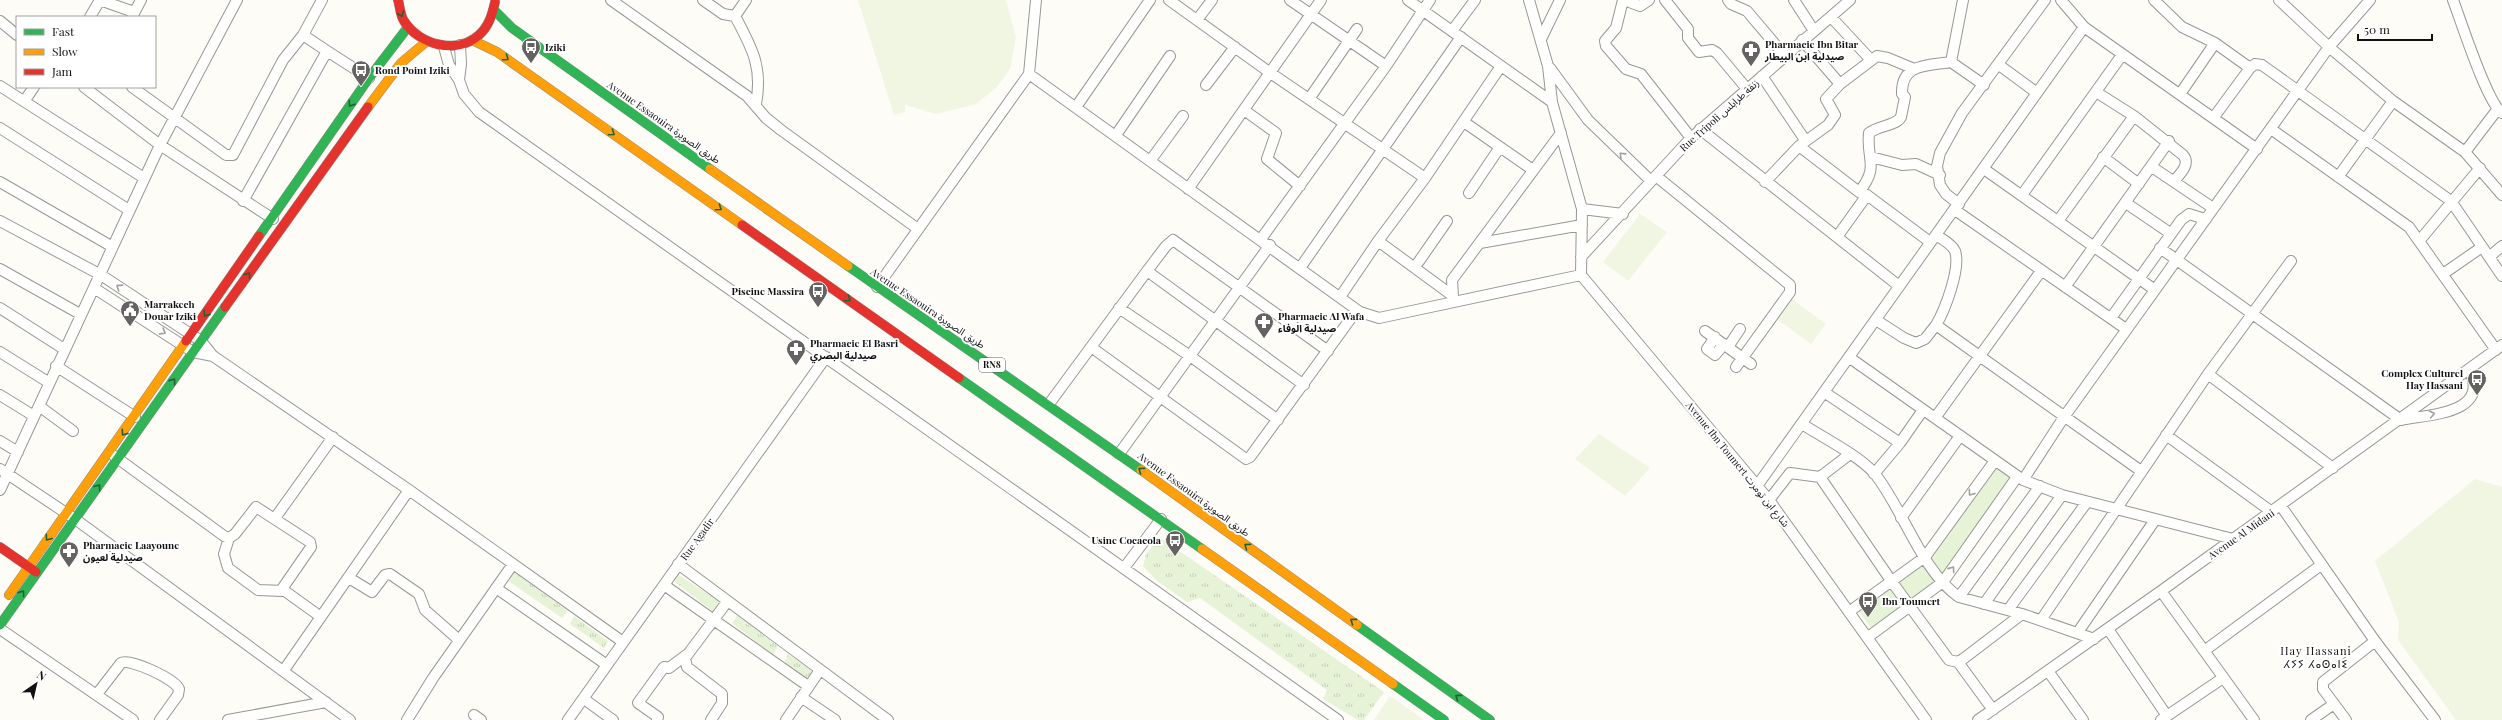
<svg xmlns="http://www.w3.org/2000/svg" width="2502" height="720" viewBox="0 0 2502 720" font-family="'Playfair Display','Noto Sans Arabic','Noto Sans Tifinagh',serif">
<defs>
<pattern id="grass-tufts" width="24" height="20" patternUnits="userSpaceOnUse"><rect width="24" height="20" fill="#e7f3d7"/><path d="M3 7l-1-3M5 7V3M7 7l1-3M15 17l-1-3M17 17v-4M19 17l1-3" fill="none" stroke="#c5cfb8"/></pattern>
</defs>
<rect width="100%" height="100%" fill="#fdfcf7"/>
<path fill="url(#grass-tufts)" d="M1159,537L1384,692L1364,720H1358L1323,699L1327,690L1200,598L1187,602L1157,581L1143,566L1146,554Z
M513,571L568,611L562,618L507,580Z
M677,574L720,602L714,612L675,582Z
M574,616L608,641L604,648L570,624Z
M737,616L778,646L773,655L732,623Z
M788,654L814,672L806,678L785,664Z"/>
<path fill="#e7f3d7" d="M1995,466L2015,479L1942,577L1929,557Z
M1924,562L1937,580L1910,602L1894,585Z
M1890,588L1904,606L1871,628L1858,610Z"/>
<path fill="#f0f6e1" d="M858,0H1006L1016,37L1010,69L997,87L976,104L936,114L905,105V112L894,115Z
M1640,214L1667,232L1628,281L1603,262Z
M1790,298L1826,324L1811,344L1776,318Z
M1599,434L1650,468L1625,496L1575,459Z
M2475,479L2502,487V720H2456L2398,640L2399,622L2375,561Z
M1390,696L1424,720H1374Z"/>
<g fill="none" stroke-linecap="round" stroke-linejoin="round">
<defs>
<path id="street" d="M100,0L134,12
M611,0L747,96L766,118L781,130L918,229
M703,0L723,14L735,16
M1169,0L1269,72L1425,178
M1290,0L1386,66
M1408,0L1552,102
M1529,0L1548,66L1552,102L1582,209L1581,275
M1623,0L1616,28L1605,41L1606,46L1626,69L1641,74L1691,138
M1624,0L1640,6L1649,0
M1665,0L1688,29V38L1699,52L1712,50L1717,53L1747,89
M1728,0L1731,4L1747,11L1785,56
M1794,0L1814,31
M1963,0L1951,62L1984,85
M2061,0L2084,27L2257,149
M2154,0L2182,27L2215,43L2250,68
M2279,0L2329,47L2393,101L2465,152L2502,195
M2453,0C2461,21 2487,103 2502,113
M735,16C752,48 763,67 756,104
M735,16L746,0
M90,17L100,0
M132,17L141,0
M1831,17L1871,60
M1197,20L1212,0
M0,21L17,35
M1452,31L1475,0
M303,35L327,51
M1541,39L1560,0
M444,47L449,65L459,80L464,94L479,112L1338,720
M1999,65L2037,93
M1550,68L1588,120L1651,181
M1029,74L1360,312L1379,318L1581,275
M1762,76L1805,140
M459,80L461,64L460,45
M1840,84L1877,56L1888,58L1912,68
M1206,85L1235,47
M0,86L144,178
M84,87L160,145L273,219
M132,87L226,155H233L283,60L303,35L322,0
M2096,92L2134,116L2183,155C2191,164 2180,174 2174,181
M2180,94L2215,43
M1309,99L1357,29
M25,100L34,87
M1076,107L1150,0
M1244,110L1276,133L1267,159L1300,186
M2214,117L2250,68L2255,64L2262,65L2451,201L2502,276
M1464,122L1533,170
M0,128L129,210
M1700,129L1899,286
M2271,129L2409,227L2496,350
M1116,135L1170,56
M1799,146L1859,192C1880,166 1866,160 1869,133C1879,125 1896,126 1901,117L1905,97L1902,94C1901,63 1927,66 1951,62
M2465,152L2497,110
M1871,157L1902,165L1916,164L1940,175
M2103,157L2139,184
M1150,161L1183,116
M2152,167L2213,208
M1984,169L2155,290
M1656,176L1790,285V292L1736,367
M2338,177L2393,101
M0,182L111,246
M1765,182L1799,146L1828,125L1835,115L1826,99L1840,84L1802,40
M1188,189L1321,0
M1859,192L1867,195L1930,242
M1469,193L1500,147
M2022,195L2122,55
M243,201L327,51L369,78
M2126,203L2170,233
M1959,204L1946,194L1940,185L1937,166L1940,153L1962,113L2045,0
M1582,209L1623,214
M1955,210L2126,329
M0,221L101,275L201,341L213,356L193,352L94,288
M2058,221L2134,116
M1936,235C1942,239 1952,244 1955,251C1961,268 1945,310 1936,325
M1837,237L1867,195
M1261,239L1386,66L1430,0
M2420,240L2480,168
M1378,241L1453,296V301
M1480,243L1582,225
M2160,248L2401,420C2430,414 2491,414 2469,369
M1581,257L1691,138L1850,0
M2489,257L2502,246
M1415,267L1447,221
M1300,268L1461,37
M0,269L80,314
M1147,271L1304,385
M2443,274L2482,247
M1581,275L1769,500L1926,720
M877,287L1029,74L1036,0
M2065,287L2169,141
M1453,296L1452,280L1561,133
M1340,297L1378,241L1425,178L1501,66
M0,308L64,349
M1119,308L1190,356L1278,420
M2111,318L2181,220L2189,214L2205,219
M1876,320L1904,338L1916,343L1925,339L1936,325L2141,471
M1705,331L1751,364
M1715,337L1707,349L1715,355L1724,344
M1091,347L1246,459L1250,457L1354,314L1360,312
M1728,347L1740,329
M0,352L48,382
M213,356L409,490L623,642
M1850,358L2023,480L2064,417L2329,47L2370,0
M56,366L135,417
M2208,374L2333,468
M1824,392L1900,443
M0,395L34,416
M1049,404L1147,271L1166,246L1173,240L1328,351
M39,406L73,431
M1935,418L2041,271
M1802,424C1822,437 1860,456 1875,474C1903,509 1922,572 1959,597L2022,614L2094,639
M2166,435L2272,512
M0,441L18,452
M1119,454L1270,245
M1850,454L1820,477L1892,582L1949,660L1958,662L1963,659L2022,614
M113,455L224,536L229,538L235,534L256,507L310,542L311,547L282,589L321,617
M0,469L75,519L350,720
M1874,474L1900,443L1923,410
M2023,480L2062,495L2233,539
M1757,486L2084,27
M0,490L160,145L237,0
M1769,500L1790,473L1820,477
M2281,506L2375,641L2435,720
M275,518L333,437
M1901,518L1960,436
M229,538L224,554L228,568L258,590L283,591
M678,564L888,720
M1124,568L1161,519
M349,578L372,592L385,575L390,574L419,594L425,610L459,640
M664,585L808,686
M496,588L607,665
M2161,591L2254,720
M1959,597L2040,486
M1984,604L2062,495
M2008,610L2087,502
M1850,611L1925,557L1994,462
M2041,620L2208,374L2291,261
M0,629L133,720
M2108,629L2167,716
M2078,632L2155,520
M1868,637L1943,582L2017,477
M2204,651L2321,565
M1958,662L1993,710
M284,670L409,490
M2048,671L2083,720
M97,694L121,663C130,658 175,679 179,689L178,695L160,720
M801,697L835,720
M584,699L613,720
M474,715L481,720
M228,720L326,702
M407,720L433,678L513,564
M568,720L826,357
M657,720L658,717L638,703L664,667L669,668L689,653
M711,720L722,703V694L687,667L685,658L727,602
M786,720L820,670
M1978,720L2161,591L2502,345
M2161,720L2223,678
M2311,720L2334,704
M2346,720L2323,689V682L2375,641"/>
<path id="fast" d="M494,10L512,28L710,169
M259,236L369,78L408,27
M848,266L1141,470
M959,378L1202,549
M0,625L225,307
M1357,625L1490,720
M1393,684L1444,720"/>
<path id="slow" d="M472,40L497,52L742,225
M368,107L401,63L426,42
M710,169L848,266
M1141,470L1357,625
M1202,549L1393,684
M9,595L186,341"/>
<path id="jam" d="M398,0C400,6 400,15 404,21C419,45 457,55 479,35C489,26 492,15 495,2
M742,225L959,378
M225,307L368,107
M186,341L259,236
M0,547L36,572"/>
</defs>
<use href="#street" stroke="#979795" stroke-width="12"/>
<use href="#fast" stroke="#8e8d8b" stroke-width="10"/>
<use href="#slow" stroke="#8e8d8b" stroke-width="10"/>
<use href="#jam" stroke="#8e8d8b" stroke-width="10"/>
<use href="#street" stroke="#fffffe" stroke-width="10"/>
<use href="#fast" stroke="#30b455" stroke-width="9"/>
<use href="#slow" stroke="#ff9f0a" stroke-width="9"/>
<use href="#jam" stroke="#e5322d" stroke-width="9"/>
</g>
<defs><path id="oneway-chevron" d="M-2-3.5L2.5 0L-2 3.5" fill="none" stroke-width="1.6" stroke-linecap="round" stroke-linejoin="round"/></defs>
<g stroke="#206233">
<use href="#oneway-chevron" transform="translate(401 14) rotate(70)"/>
<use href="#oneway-chevron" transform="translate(506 58) rotate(35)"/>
<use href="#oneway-chevron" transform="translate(351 104) rotate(125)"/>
<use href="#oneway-chevron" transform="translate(612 133) rotate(35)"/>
<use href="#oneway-chevron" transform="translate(719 208) rotate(35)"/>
<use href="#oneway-chevron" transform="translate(248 275) rotate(-54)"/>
<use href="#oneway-chevron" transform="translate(848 299) rotate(35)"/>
<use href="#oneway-chevron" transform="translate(206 314) rotate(125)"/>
<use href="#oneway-chevron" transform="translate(173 381) rotate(-55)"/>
<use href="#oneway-chevron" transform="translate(124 433) rotate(125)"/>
<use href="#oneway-chevron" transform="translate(1141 470) rotate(-144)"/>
<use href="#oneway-chevron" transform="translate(98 487) rotate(-54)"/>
<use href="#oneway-chevron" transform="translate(48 538) rotate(126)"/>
<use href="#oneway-chevron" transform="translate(1247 546) rotate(-144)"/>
<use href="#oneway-chevron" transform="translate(22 593) rotate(-55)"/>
<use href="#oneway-chevron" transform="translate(1353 621) rotate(-144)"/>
<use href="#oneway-chevron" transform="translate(1458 697) rotate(-144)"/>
</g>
<g stroke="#a0a09f">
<use href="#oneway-chevron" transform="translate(1622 155) rotate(-136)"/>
<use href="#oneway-chevron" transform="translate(119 287) rotate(-147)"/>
<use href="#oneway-chevron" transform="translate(163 332) rotate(32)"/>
<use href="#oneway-chevron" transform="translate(2432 414) rotate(-11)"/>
<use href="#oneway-chevron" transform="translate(1971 493) rotate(126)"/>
<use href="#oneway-chevron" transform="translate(1952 569) rotate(-55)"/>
</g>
<defs>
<symbol id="bus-pin" viewBox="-11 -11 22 30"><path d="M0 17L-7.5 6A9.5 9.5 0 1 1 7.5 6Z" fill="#646362" stroke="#fff"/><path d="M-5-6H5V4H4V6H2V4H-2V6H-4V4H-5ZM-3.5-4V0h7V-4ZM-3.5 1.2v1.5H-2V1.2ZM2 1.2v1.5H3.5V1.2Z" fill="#fff"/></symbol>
<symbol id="pharmacy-pin" viewBox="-11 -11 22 30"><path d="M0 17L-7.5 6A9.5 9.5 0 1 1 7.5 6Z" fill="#646362" stroke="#fff"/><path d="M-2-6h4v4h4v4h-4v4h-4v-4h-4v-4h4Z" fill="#fff"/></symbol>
<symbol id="civic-pin" viewBox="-11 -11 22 30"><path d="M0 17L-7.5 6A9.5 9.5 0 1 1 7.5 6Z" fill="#646362" stroke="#fff"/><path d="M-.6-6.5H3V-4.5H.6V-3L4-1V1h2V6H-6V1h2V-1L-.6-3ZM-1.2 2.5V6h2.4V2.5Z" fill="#fff"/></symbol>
</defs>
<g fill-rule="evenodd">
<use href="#bus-pin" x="520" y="36" width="22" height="30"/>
<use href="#pharmacy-pin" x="1740" y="39" width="22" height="30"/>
<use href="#bus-pin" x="350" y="59" width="22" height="30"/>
<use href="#bus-pin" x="807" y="280" width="22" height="30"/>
<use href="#civic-pin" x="119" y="299" width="22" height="30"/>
<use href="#pharmacy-pin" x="1253" y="311" width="22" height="30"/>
<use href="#pharmacy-pin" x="785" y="338" width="22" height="30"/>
<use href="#bus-pin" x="2466" y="368" width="22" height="30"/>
<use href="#bus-pin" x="1164" y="529" width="22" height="30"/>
<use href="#pharmacy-pin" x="58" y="540" width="22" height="30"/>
<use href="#bus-pin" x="1857" y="590" width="22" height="30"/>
</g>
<g text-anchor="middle" stroke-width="4" stroke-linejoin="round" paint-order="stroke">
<rect fill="#fff" stroke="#585858" stroke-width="1" x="979" y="358" width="26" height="14" rx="3"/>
<g font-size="9" font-weight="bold" fill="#111">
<text x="992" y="368">RN8</text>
</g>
<g font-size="10" font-weight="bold" fill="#111" stroke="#fff" text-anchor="start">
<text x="1765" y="48">Pharmacie Ibn Bitar<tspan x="1765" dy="12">صيدلية ابن البيطار</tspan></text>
<text x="545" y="51">Iziki</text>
<text x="375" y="74">Rond Point Iziki</text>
<text x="804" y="295" text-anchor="end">Piscine Massira</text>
<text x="144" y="308">Marrakech<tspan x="144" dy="12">Douar Iziki</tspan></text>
<text x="1278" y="320">Pharmacie Al Wafa<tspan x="1278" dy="12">صيدلية الوفاء</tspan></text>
<text x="810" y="347">Pharmacie El Basri<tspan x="810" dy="12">صيدلية البصري</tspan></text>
<text x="2463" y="377" text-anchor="end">Complex Culturel<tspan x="2463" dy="12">Hay Hassani</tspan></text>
<text x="1161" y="544" text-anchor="end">Usine Cocacola</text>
<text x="83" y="549">Pharmacie Laayoune<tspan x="83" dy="12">صيدلية لعيون</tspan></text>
<text x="1882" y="605">Ibn Toumert</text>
</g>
<g font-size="10" fill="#111" stroke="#fff">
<text transform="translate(1719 115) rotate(-42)" y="4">Rue Tripoli زنقة طرابلس</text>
<text transform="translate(664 122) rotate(35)" y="4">Avenue Essaouira طريق الصويرة</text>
<text transform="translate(928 308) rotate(34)" y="4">Avenue Essaouira طريق الصويرة</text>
<text transform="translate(1738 464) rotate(51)" y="4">Avenue Ibn Toumert شارع ابن تومرت</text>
<text transform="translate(1194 494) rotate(36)" y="4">Avenue Essaouira طريق الصويرة</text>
<text transform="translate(2241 534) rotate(-35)" y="4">Avenue Al Midani</text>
<text transform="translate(697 539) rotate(-54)" y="4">Rue Agadir</text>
</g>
<g font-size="11" letter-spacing="1" fill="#111" stroke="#fff">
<text x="2316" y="655">Hay Hassani<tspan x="2316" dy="13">ⵃⵢⵢ ⵃⴰⵙⴰⵏⵉ</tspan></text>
</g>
</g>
<rect x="16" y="16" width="140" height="72" fill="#ffffff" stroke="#a0a0a0"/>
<rect x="24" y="29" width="20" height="6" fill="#30b455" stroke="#a0a0a0"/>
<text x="52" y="36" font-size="12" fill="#111111">Fast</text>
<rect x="24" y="49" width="20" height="6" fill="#ff9f0a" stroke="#a0a0a0"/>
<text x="52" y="56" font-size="12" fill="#111111">Slow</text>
<rect x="24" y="69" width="20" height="6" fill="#e5322d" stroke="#a0a0a0"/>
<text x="52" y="76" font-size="12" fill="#111111">Jam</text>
<g transform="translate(36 684) rotate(34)" stroke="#ffffff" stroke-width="3" paint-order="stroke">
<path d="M0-3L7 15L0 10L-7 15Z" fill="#111111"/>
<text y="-6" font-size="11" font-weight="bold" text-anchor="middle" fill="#111111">N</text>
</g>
<path d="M2358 34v6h74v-6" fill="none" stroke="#111111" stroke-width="2"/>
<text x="2364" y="34" font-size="12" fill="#111111" stroke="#ffffff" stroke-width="3" paint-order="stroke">50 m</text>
</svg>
